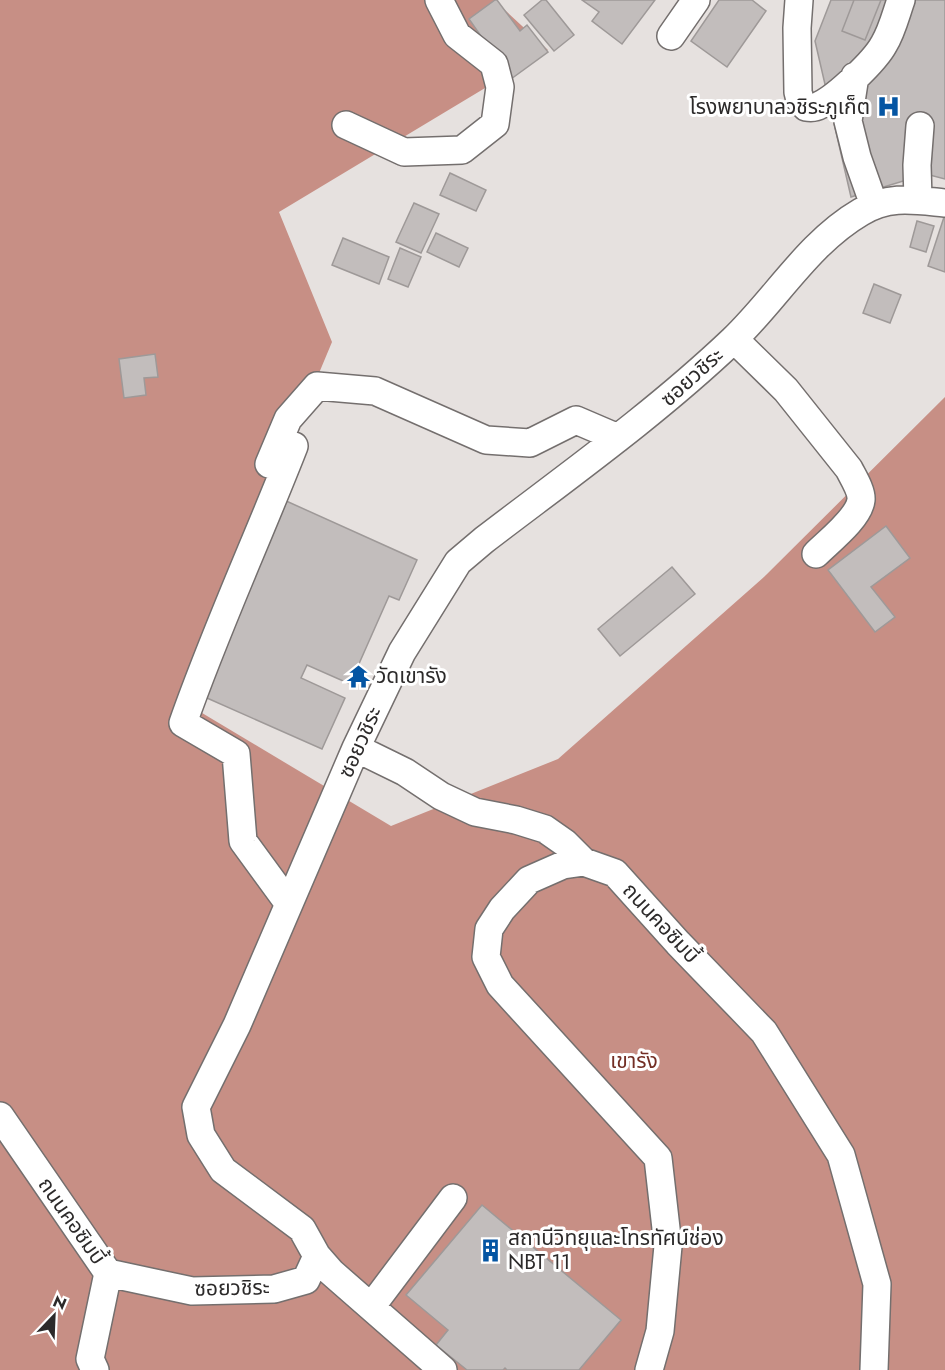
<svg xmlns="http://www.w3.org/2000/svg" width="945" height="1370" viewBox="0 0 945 1370" font-family="Jost,'Noto Sans Thai',sans-serif">
<rect width="100%" height="100%" fill="#e6e1df"/>
<path fill="#c78f85" d="M0,0H494L548,50L279,212L332,342L182,701L391,826L558,759L765,576L945,397V1370H0Z"/>
<path fill="#c2bdbc" stroke="#9e9998" stroke-width="1.5" d="M495,0H497L520,31L527,25L548,52L511,79L469,19Z
M542,0H546L574,35L554,51L524,15Z
M582,0H655L622,44L592,21L599,12Z
M719,0H752L766,11L727,67L691,41Z
M831,0H945V179L926,174L851,197L815,41Z
M854,0H881L865,40L842,31Z
M450,173L486,190L476,211L440,195Z
M414,203L439,214L421,253L396,242Z
M945,214V272L928,266Z
M917,221L934,226L926,252L910,247Z
M436,233L468,248L459,267L427,252Z
M343,238L389,257L379,284L332,265Z
M400,248L421,257L408,287L388,279Z
M874,284L901,295L890,323L863,313Z
M155,354L158,377L144,378L146,395L124,398L119,359Z
M284,500L417,560L399,600L389,596L350,684L307,665L301,678L345,698L322,749L198,694Z
M886,526L910,558L871,587L895,617L875,632L828,570Z
M672,567L695,594L620,656L598,629Z
M482,1205L621,1320L579,1370H507L505,1368L503,1370H467L436,1345L448,1330L406,1295Z"/>
<g fill="none" stroke-linecap="round" stroke-linejoin="round">
<defs>
<path id="minor" d="M799,0L797,28L798,92L800,100L806,107C811,108 815,108 820,105C837,97 875,61 884,44C892,31 896,14 901,0
M671,36L696,0
M855,76L848,121L857,157L874,205
M346,125L404,152L462,150L495,124L500,87L494,64L457,35L439,0
M918,200L917,165L920,126
M734,339L786,390L849,469C853,477 862,491 861,500C859,518 829,541 816,554
M269,464L288,419L317,386L375,391L486,440L530,443L576,420L618,438
M356,748L405,772L441,796L475,812L516,820L545,829L565,843L584,862
M289,904L243,841L236,754L183,723C216,629 258,538 294,446
M0,1116L108,1273
M317,1256L331,1272L443,1370
M108,1273L192,1291L274,1289L306,1280L317,1256L302,1229L223,1170L201,1135L196,1107L237,1025L356,748L402,652L458,562L484,540C569,475 655,414 733,340C776,299 808,243 861,212C889,195 914,200 945,203
M371,1307L453,1198
M95,1370L90,1359L108,1273
M649,1370L660,1331L668,1246L658,1158L500,985L486,957L489,929L502,909L529,880L563,865L584,862L615,873L678,943L764,1032L841,1155L877,1284L874,1370"/>
</defs>
<use href="#minor" stroke="#746f6e" stroke-width="30"/>
<use href="#minor" stroke="#fff" stroke-width="27"/>
</g>
<defs>
<symbol id="hospital-bare" viewBox="-9 -9 18 18"><path d="M-5-5h3v3.5h4V-5h3V5h-3V1.5h-4V5h-3Z" fill="#0455a3" stroke="#fff" stroke-width="2.5" paint-order="stroke"/></symbol>
<symbol id="temple-bare" viewBox="-9 -9 18 18"><path d="M0-6L5-2H3V0L6.5 2.5H4V6H1.5V3h-3V6H-4V2.5H-6.5L-3 0V-2H-5Z" fill="#0455a3" stroke="#fff" stroke-width="2.5" paint-order="stroke"/></symbol>
<symbol id="building-bare" viewBox="-9 -9 18 18"><path d="M-4-6H4V6H1V3H-1V6H-4ZM-2.5-4.3h1.7v1.8h-1.7ZM.8-4.3h1.7v1.8H.8ZM-2.5-1h1.7V.8h-1.7ZM.8-1h1.7V.8H.8Z" fill="#0455a3" stroke="#fff" stroke-width="2.5" paint-order="stroke"/></symbol>
</defs>
<g fill-rule="evenodd">
<use href="#hospital-bare" x="872" y="90" width="33" height="33"/>
<use href="#temple-bare" x="342" y="660" width="33" height="33"/>
<use href="#building-bare" x="474" y="1234" width="33" height="33"/>
</g>
<g text-anchor="middle" stroke-width="6" stroke-linejoin="round" paint-order="stroke">
<g font-size="21" fill="#2c2a2a" stroke="#fff" text-anchor="start">
<text x="870" y="114" text-anchor="end">โรงพยาบาลวชิระภูเก็ต</text>
<text x="376" y="683">วัดเขารัง</text>
<text x="508" y="1245">สถานีวิทยุและโทรทัศน์ช่อง<tspan x="508" dy="24">NBT 11</tspan></text>
</g>
<g font-size="21" fill="#2c2a2a" stroke="#fff">
<text transform="translate(692 377) rotate(-42)" y="7">ซอยวชิระ</text>
<text transform="translate(360 742) rotate(-66)" y="7">ซอยวชิระ</text>
<text transform="translate(661 923) rotate(47)" y="7">ถนนคอซิมบี้</text>
<text transform="translate(72 1221) rotate(55)" y="7">ถนนคอซิมบี้</text>
<text transform="translate(232 1288) rotate(-1)" y="7">ซอยวชิระ</text>
</g>
<g font-size="21" fill="#732e24" stroke="#fff">
<text x="634" y="1068">เขารัง</text>
</g>
</g>
<g transform="translate(54 1316) rotate(23)" stroke="#ffffff" stroke-width="4.5" paint-order="stroke">
<path d="M0-4.5L10 22L0 15L-10 22Z" fill="#2c2a2a"/>
<text y="-9" font-size="16" font-weight="bold" text-anchor="middle" fill="#2c2a2a">N</text>
</g>
</svg>
